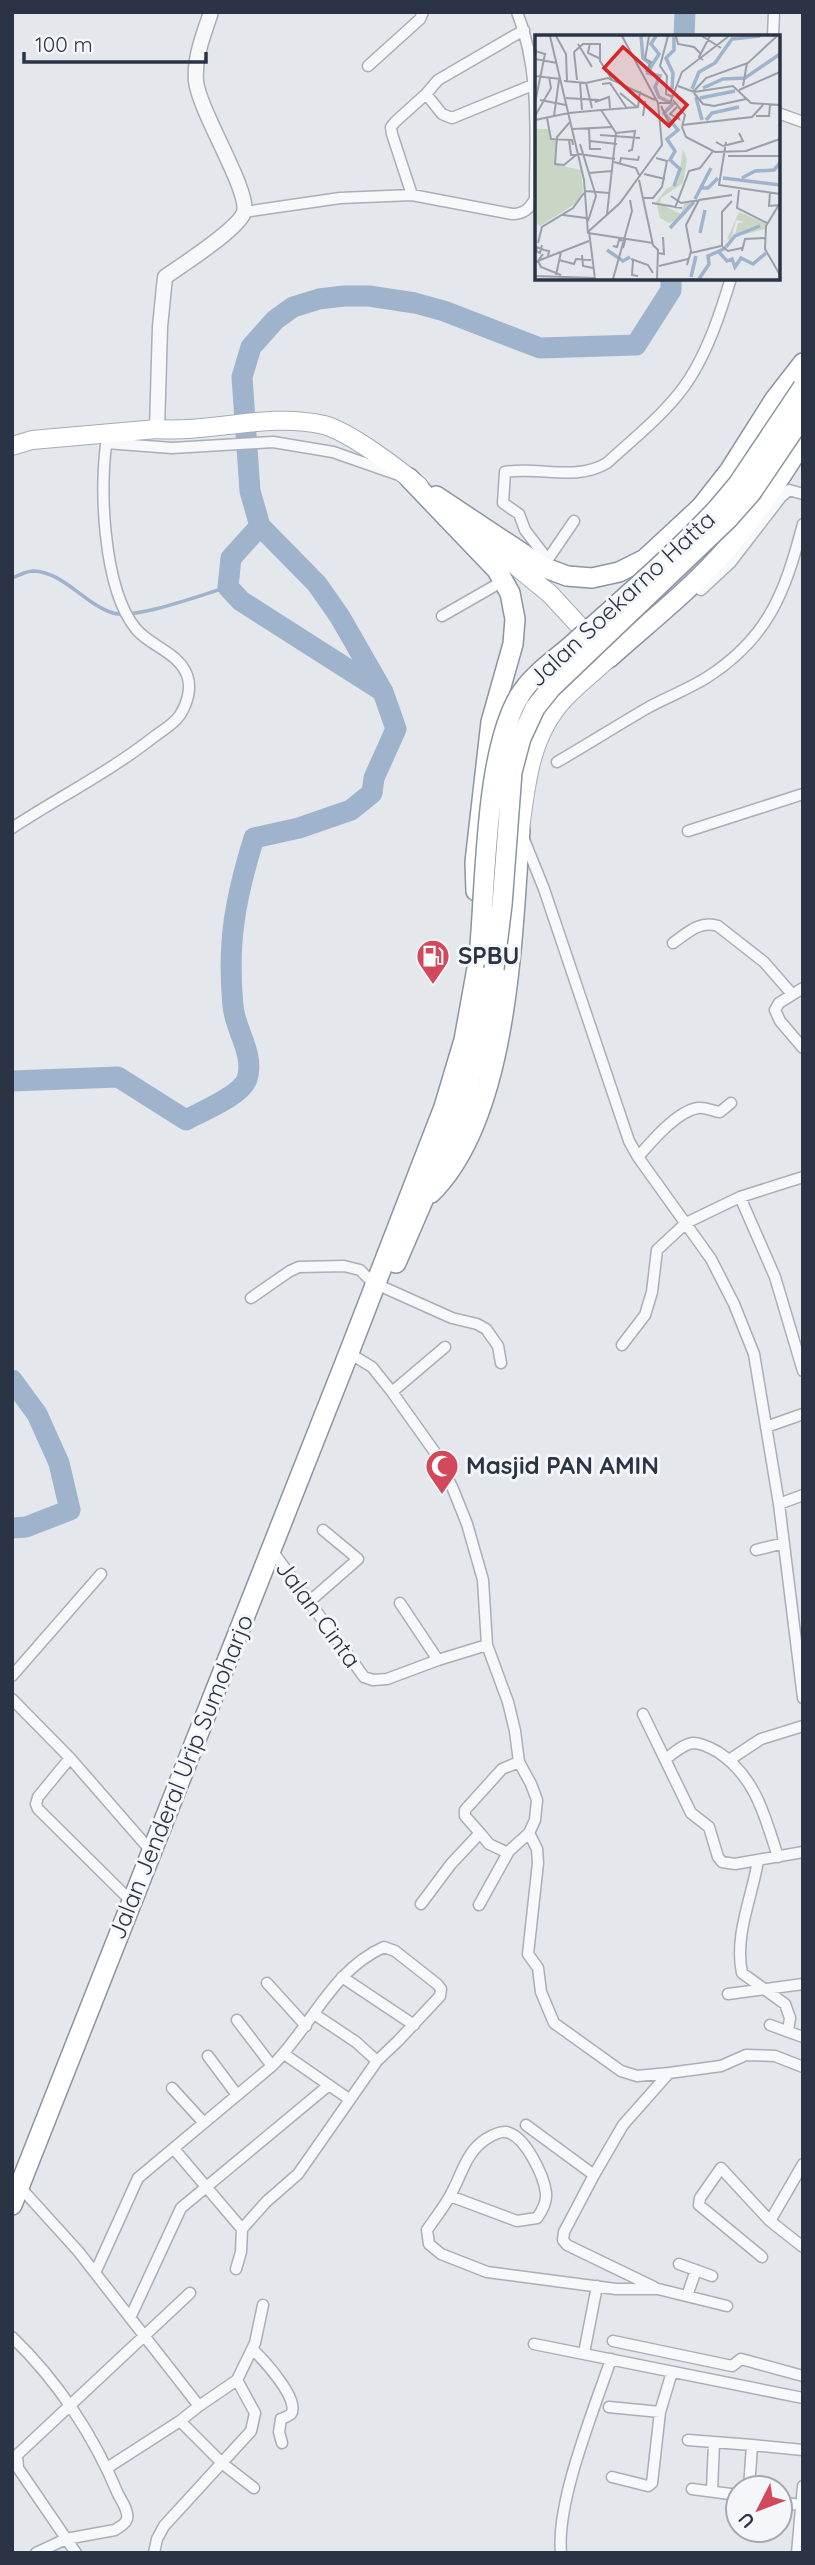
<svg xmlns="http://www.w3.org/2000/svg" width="815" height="2565" viewBox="0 0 815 2565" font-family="Quicksand,sans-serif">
<rect width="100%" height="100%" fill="#e4e7ec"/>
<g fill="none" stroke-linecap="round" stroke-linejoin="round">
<path stroke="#9fb4cc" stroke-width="3.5" d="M12,578C18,576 26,571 33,571C64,572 84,604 113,613C135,620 204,594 228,587"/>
<path stroke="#9fb4cc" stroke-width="21" d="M684,37L685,12
M260,526L231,558L228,587L241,601L379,689
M12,1081L118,1077L186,1120C202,1111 241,1096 247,1079C255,1054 235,1030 233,1006C227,943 235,899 254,838L299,828L351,810L372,793L374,778L396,729L383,692L340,617L317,584L260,526L250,491L242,377L251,347L275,320L293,307L319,299L344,296H369L415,303L444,311L540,348L636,345L671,290V278
M12,1380L37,1414L59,1463L70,1510L26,1527L12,1528"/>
<defs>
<path id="minor" d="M773,37L774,12
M368,66L420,19L423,12
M426,94L442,114L452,118L535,84
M778,113L803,122
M412,195L392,134L391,127L395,122L426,94L438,80L524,30
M244,212L340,198L412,195L512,214C524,214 529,209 535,199C535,135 541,72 517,12
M106,443L172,448L273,442L333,452L396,474
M777,494L781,497L789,490L803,494
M548,560L525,530L519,514L503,503L505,472C540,466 575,482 607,463C635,437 669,411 690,378C709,348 721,311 731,278
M544,565L574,521
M701,590L731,562L781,497
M442,616L503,581
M557,762C588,744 618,725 649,707C668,697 688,689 706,678C769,638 785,592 803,524
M12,828C59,797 111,771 155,736C163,730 174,724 180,715C187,704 192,688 187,675C178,652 150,646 136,629C103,589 98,483 108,433
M688,831L803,794
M523,837L544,889L629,1141L638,1157L711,1259L734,1304L754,1354L779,1504L803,1698
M673,943C687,933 700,920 718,926L764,962L792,994
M803,988L779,1003L775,1010L780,1021L803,1048
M638,1157C651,1142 677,1111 698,1108C706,1107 712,1111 720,1112L731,1103
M740,1197L775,1277L803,1371
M385,1288L452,1318L477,1324L486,1329L498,1346L501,1363
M251,1298L290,1271L299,1267L344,1266L360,1270L374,1284
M622,1345L645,1315L652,1292L657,1250L686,1223L740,1197L803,1177
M392,1392L445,1347
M766,1427L803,1414
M779,1504L803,1495
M271,1549L364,1677L373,1680L387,1679L438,1660L487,1645L483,1580L467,1524L453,1489L434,1451L392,1392L372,1367L349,1353
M756,1550L784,1543
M310,1601L358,1559L323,1530
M400,1603L438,1660
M12,1676L101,1574
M12,1699L70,1758L151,1851
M643,1714L691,1813L709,1827L718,1857L722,1862L735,1864L803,1852
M70,1758L38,1797L36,1804L38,1809L132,1902
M665,1759C673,1754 683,1744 693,1743C701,1743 711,1748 718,1752C756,1777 765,1817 778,1857
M729,1760L761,1739L803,1726
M480,1833L489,1844L508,1853
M529,1833L537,1849L538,1863L528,1954L538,1968L541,1992L554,2023L621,2071L637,2076L669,2073
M758,1861C752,1897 734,1936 742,1973L785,2004L790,2018L788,2031
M421,1904L451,1864L480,1833L465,1816V1810L502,1769L519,1762
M479,1905L509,1851L529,1833L535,1820L537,1800L531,1784L519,1762L515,1731L508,1702L487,1645
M342,1977L414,2025
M267,1983L306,2026
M728,1994L803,1984
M314,2014L356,2042L377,2061
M237,2020L272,2066
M770,2025L803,2037
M284,2054L349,2099
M208,2056L237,2095
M172,2088L204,2123
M526,2125L594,2175L564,2232L563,2240L567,2245L654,2287
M174,2149L242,2229
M594,2175L623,2125L669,2073L721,2066L746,2055L775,2056L803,2067
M20,2187L78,2251L199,2406L180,2421L223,2464L254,2488
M450,2196L517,2221L537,2218C542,2211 547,2203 546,2193C544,2176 525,2135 506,2132C499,2131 491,2136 486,2139C466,2152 462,2174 451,2194C445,2206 435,2218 427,2230L429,2244L441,2254L487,2272L616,2289H658L727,2306
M770,2221L803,2164
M762,2257L699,2205L700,2198L721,2168L770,2221L803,2247
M679,2264L712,2276
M95,2273L138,2178L272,2066C311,2027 332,1970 384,1947L395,1951L437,1984L441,1989L440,1996L398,2041L377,2061L298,2174L266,2202L242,2229L241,2252L236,2269
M687,2296L696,2270
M130,2318L181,2208L329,2085
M12,2337C57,2380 94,2436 118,2494C121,2500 129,2511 127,2519C125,2525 119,2527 115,2530L66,2539L36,2553
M613,2341L732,2366L741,2359L803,2376
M534,2344L803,2398
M252,2349C262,2358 301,2400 291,2414C290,2415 282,2419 281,2419L279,2432L282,2443
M584,2353L597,2286
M199,2406L237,2380L255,2343L263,2305
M609,2407L660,2412
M688,2440L752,2445L749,2488
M752,2445L803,2450
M107,2468L180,2421
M612,2477L648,2486L652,2483L660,2412L672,2372
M692,2489L738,2495
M712,2490L714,2443
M780,2502L800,2505
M76,2553L18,2468L17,2455L190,2293
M154,2553L157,2539L164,2526L251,2431L255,2413L237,2380
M561,2553C556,2501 594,2410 611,2359
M797,2553L803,2486"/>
<path id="tertiary" d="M157,429L160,327L165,277C182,265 239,229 244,212C250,191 199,111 196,81C194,57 204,34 211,12"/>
<path id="primary" d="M12,446L32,440L157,429C212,433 269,412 324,425C350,432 397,468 419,486
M462,522L550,594L609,658C595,671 578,684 565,698C530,735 526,783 520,830"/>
<path id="trunk" d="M409,478L497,570L510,593L515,619L513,644L491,722L475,862L476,891
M436,496L543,567L567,576L592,578L619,572L645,559L701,507L730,470L775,399L803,363
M609,658C649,622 693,588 728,547C756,514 781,478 803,441
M431,1193C509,1116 512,935 520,830
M396,1263L459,1117L479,1046L494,969
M12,2205L350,1350L444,1107L464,1040L479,957"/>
</defs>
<use href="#minor" stroke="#a9aeb7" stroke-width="13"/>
<use href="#tertiary" stroke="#a9aeb7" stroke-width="17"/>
<use href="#primary" stroke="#a3abb8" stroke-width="20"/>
<use href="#trunk" stroke="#8b94a3" stroke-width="22"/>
<use href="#minor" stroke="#f7f8fa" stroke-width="10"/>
<use href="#tertiary" stroke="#f7f8fa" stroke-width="14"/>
<use href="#primary" stroke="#fff" stroke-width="18"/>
<use href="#trunk" stroke="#fff" stroke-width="19"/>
<defs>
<path id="trunk-bridge" d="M479,957C486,886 484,754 520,695C533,674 555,660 573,644C622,600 672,557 717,509L738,484L803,387
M494,969L502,905L512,772L521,738L535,708L551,688L728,519L751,493L803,416"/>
</defs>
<use href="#trunk-bridge" stroke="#8b94a3" stroke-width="22" stroke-linecap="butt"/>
<use href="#trunk-bridge" stroke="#fff" stroke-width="19"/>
</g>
<defs>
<symbol id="fuel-pin" viewBox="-11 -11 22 30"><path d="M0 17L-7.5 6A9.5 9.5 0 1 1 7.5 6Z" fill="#d1495b" stroke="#f4f6f9"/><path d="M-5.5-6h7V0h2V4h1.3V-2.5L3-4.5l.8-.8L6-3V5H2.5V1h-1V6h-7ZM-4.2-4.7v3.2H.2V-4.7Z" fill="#fff"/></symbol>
<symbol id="mosque-pin" viewBox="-11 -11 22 30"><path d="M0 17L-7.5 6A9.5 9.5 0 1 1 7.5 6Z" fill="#d1495b" stroke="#f4f6f9"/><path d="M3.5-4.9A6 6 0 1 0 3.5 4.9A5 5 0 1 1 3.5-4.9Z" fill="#fff"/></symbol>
</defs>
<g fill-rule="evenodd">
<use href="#fuel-pin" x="414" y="937" width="38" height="52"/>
<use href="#mosque-pin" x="423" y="1447" width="38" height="52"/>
</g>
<g text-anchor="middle" stroke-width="6" stroke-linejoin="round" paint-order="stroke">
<g font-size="24" fill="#2b3445" stroke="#f4f6f9">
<text transform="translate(622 599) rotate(-43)" y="8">Jalan Soekarno Hatta</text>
<text transform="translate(318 1614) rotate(54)" y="8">Jalan Cinta</text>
<text transform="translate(181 1777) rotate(-68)" y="8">Jalan Jenderal Urip Sumoharjo</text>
</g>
<g font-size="24" font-weight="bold" fill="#2b3445" stroke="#f4f6f9" text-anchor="start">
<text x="458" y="964">SPBU</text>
<text x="466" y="1474">Masjid PAN AMIN</text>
</g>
</g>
<g transform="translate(535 35)">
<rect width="245" height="245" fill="#e4e7ec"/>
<path d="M0,94H14L15,104L22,105L19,129L46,135L48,157L43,167L5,191L0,187ZM148,114L152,125L148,148L126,163L125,169L146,179L150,166L156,169L148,182L134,188L125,183L121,167L131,154L143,148ZM204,177L231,188L230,194L208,200L222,191L200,199L203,188L210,187L201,185L196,205L192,204Z" fill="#c9d6c5"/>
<path fill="none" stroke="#9fb4cc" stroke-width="3.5" d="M106,1L108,23L117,30L113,38L125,41L120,52L124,62L138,69L129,78L143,95L132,104L140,116L135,125L145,134L139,151M117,30L124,19L116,9L121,1M168,53L188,44L210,43L245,19M137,54L138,38L131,23L139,15V2M157,54L164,37L180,28L197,4L225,1M161,62L167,85M165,63L200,56M171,85L177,78L204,72M188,143L245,150M207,143L220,136L239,135L245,128M166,153H173L183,143M160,164L176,133M135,193L159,167M165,198L170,175M191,212L200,201L225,191M72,215L88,226L95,222M183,216L192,226L197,224L200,232L206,223L218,229L231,218M156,242L161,221M164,244L174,229L173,221L191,213"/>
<path fill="none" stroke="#9a9fa9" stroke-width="2" d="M15,1L49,145L53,199M21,1L31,19L32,46M133,1L125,31L132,41L131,59L138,62M141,1L143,9L159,12L166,19M167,1L186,13M55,8L53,18L66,24M43,9L57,32M0,16L10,19L0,68M39,17L48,9H65V26L78,46M39,17L42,45M0,24L22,28M168,25L164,22L175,1M111,37L116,27L110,24L114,1M0,41L26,44M29,46L51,48L57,73M45,47L47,75M51,48L73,43L120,65M67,49L75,48L91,72M143,51L159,57L198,51L216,68L245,70M208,51L212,28M204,55L245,37M158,57L171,43L213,28L242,1M85,58L102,72M159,58L168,69L179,71L211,64M31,63L64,65M5,65L31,70M138,65L150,80L147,92L151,102L180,117L211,116L245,104M60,67L74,62L75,73M103,67H110L108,81M122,68H135L147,37L194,1M126,71L135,90M142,72L135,79L144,84L142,78M67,75L103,72L105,56M34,78L66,75L81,98L72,179M0,81L16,53L14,42M19,81L24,45M221,81H234L235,70M12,83L16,104L37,105L38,110M0,85L34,78M35,87L22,102L20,129L29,130L41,120M147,90L217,82L228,70M38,94L78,92M54,94L55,114H66M81,98L100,96L97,115L93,116M65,100L105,103M34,105L36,120H42M55,106L82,109M181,107L188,111L208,106L204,98M191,107L184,150L245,159M45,109L61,161L53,186M44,119L80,124M193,121H245M79,127L101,133L104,140M85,128L86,123L103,125L104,121M54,138L77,136M109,139L130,144M104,145L118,210L123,215L122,244M204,155L202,173L232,188M50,156L74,158M235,158L234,171L245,170M136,161L146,168L165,165M107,163H118L127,152L132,126L121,123M117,168L147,173M245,168L231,191L230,214L245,240M140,173L154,136L165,133L178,116M28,180L51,183M53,198L118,208M3,208L7,192L38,173L49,158M7,210L5,218L1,216L2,212L6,214H7L9,215L14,216L13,221M78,211L82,212L84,205L90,206L88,213M187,211V177L197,166M187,211L193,216L207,213M207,216L210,204L231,203M123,218L129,219L128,202M156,218L186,211M8,219L3,226L6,232L26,240M47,220L48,231L58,233M96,224L113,230L118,238M24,225L39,229L41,224L56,225M98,225L97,240L103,241M0,227L54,206M152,230L156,216L151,190L164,165L197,160M124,231L153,224M21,240L26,217M0,241L59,243M60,244L54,196L85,168L127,110L123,68L87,1M78,244L97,176L95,165"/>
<path fill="#d62828" fill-opacity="0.15" stroke="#d62828" stroke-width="3.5" d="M88,12L152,70L134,91L69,33Z"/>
<rect width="245" height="245" fill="none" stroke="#2b3445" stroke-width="3.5"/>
</g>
<rect width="815" height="2565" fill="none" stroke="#2b3445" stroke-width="28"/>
<g transform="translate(759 2509) rotate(228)"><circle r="33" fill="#f4f6f9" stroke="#a4a8b1" stroke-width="2"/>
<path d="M0-5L12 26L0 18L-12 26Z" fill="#d1495b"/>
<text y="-10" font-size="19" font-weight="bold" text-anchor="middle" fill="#2b3445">U</text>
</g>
<path d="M24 52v10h182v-10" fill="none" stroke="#2b3445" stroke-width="3.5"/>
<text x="35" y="52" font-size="21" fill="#2b3445" stroke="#f4f6f9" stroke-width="5" paint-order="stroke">100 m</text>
</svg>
